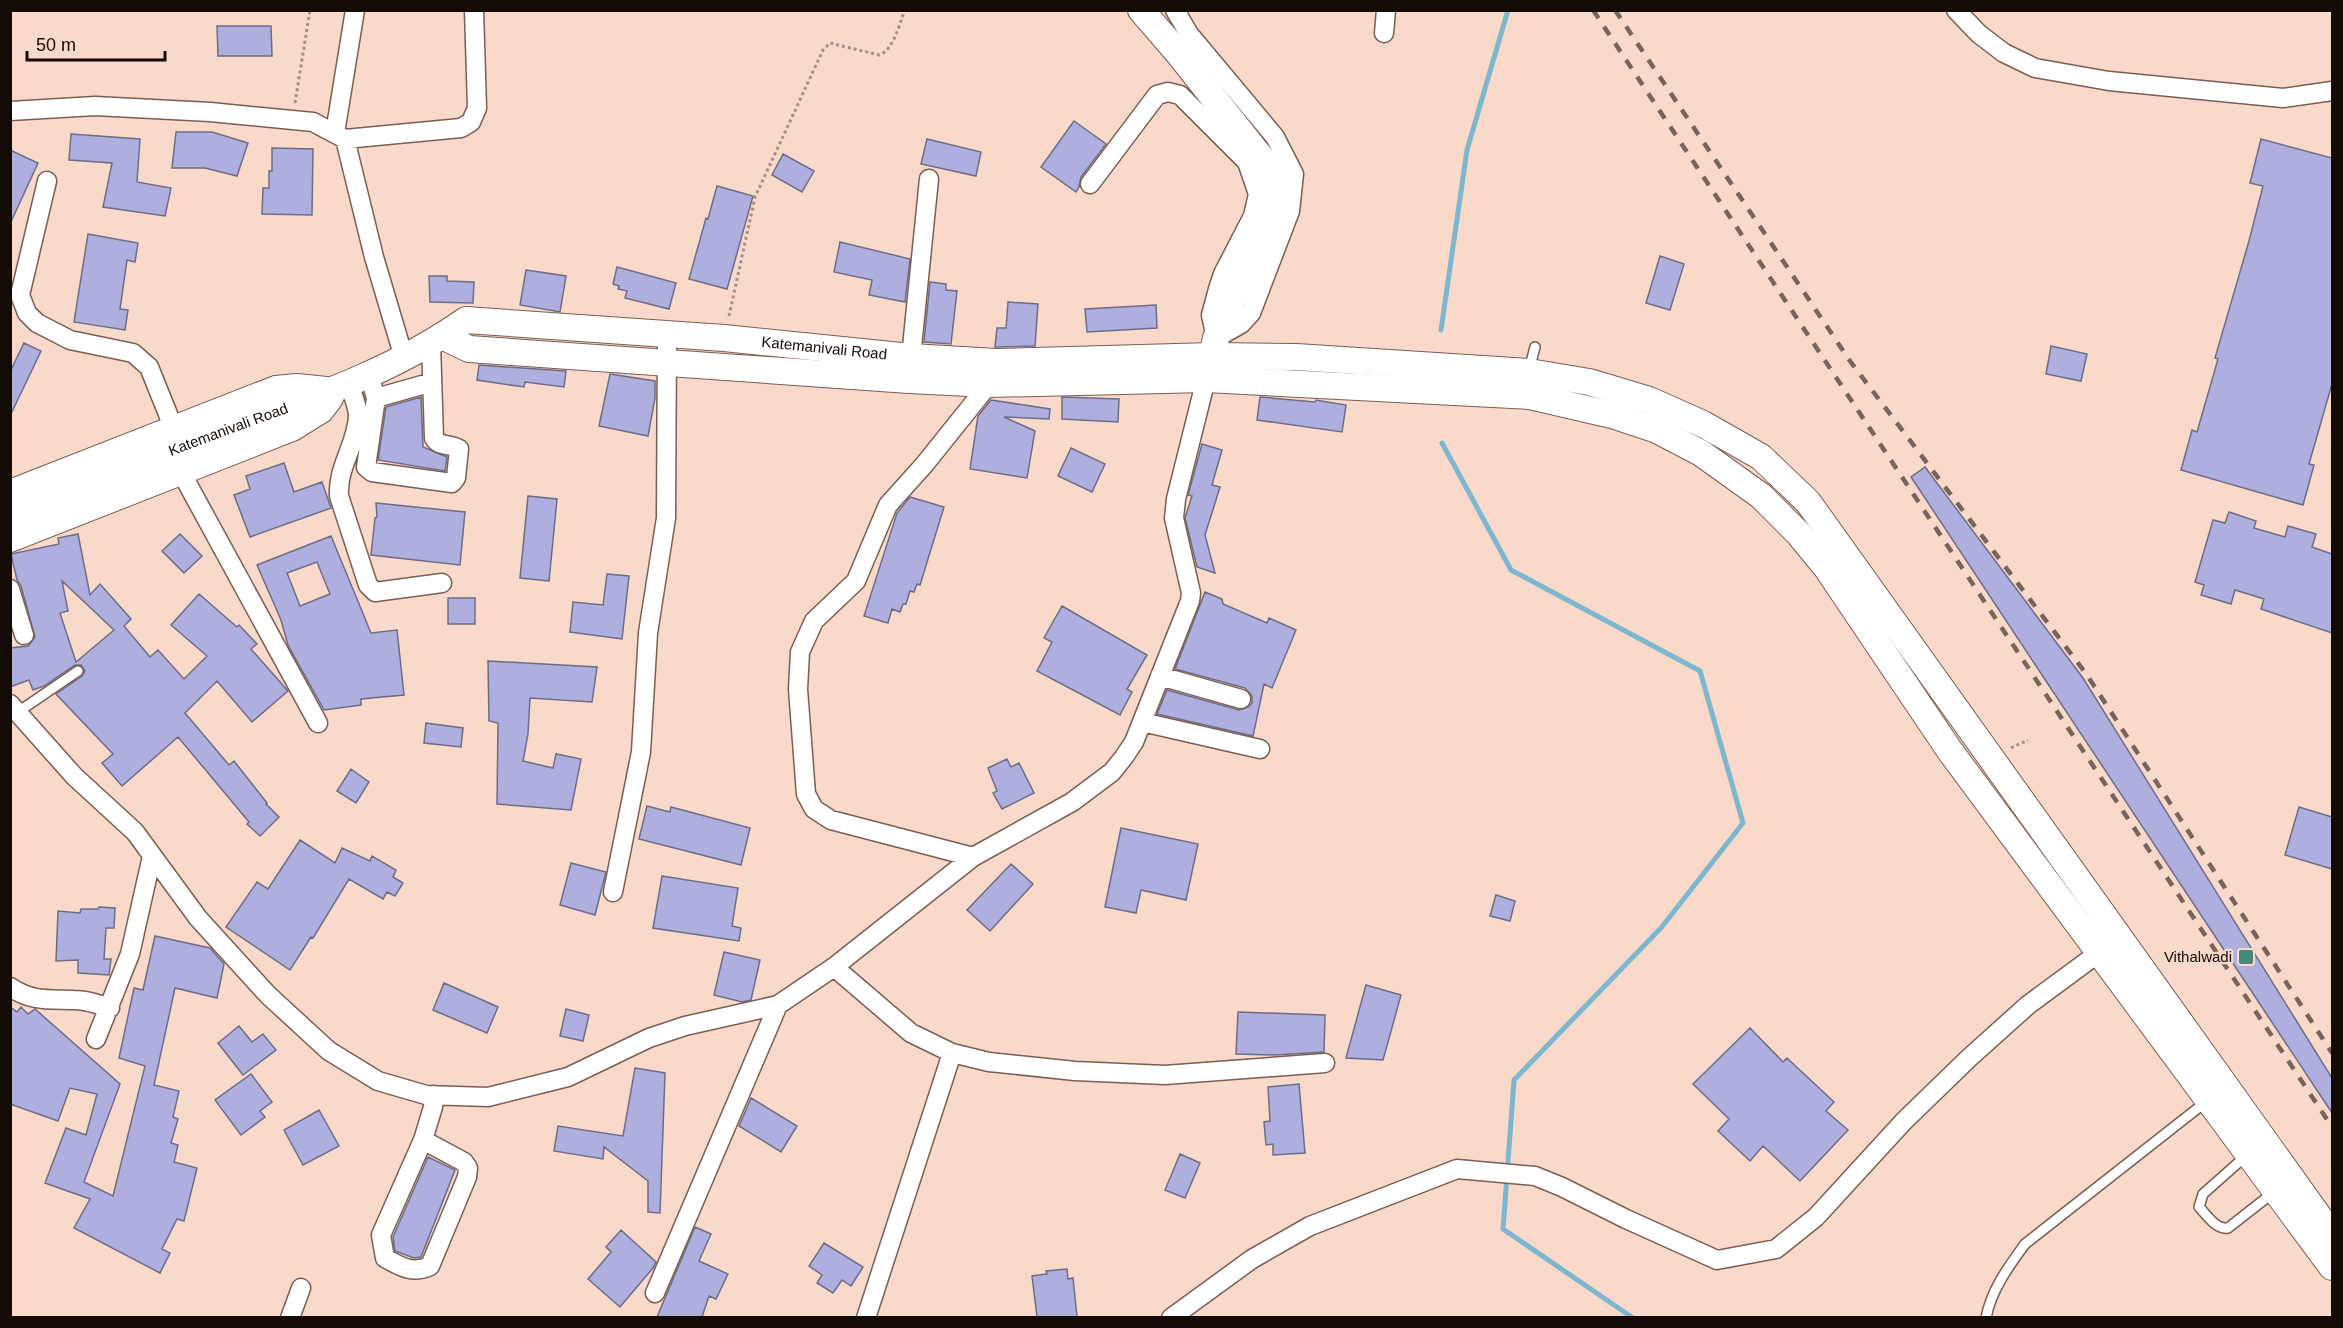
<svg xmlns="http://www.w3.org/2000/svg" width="2343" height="1328" viewBox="0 0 2343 1328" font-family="Arial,sans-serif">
<rect width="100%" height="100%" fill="#f9d9ca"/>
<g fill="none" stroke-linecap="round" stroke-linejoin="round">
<path stroke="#7db7cf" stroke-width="5" d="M1441,330L1467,150L1508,10
M1442,443L1511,570L1700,671L1743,823L1661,928L1514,1080L1503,1229L1633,1318"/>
</g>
<path fill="#afafdf" stroke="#6d6d87" stroke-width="1.5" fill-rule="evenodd" d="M217,26H271L272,56H218Z
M1074,121L1106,144L1081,177L1079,187L1076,192L1041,167Z
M176,132H212L248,143L237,176L205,168H172Z
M71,134L140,139L137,182L171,188L165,216L103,207L112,163L69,160Z
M927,139L981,152L976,176L921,164Z
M2261,139L2332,158V384L2309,464L2314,465L2303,505L2181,470L2192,430L2197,432L2218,359L2215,358L2249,241L2263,186L2250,183Z
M272,148L313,149L312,215L262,214L263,188H269V171H272Z
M10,150L38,163L10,224Z
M783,154L814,171L802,192L772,175Z
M717,186L753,196L727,289L689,279L706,218L708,219Z
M88,234L138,243L135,262L127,260L120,309L128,310L125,330L74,322Z
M840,242L910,259L905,302L869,295L872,280L834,272Z
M1660,256L1684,264L1670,310L1646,303Z
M617,267L676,283L669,309L625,298L627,291L618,289L619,286L613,284Z
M526,270L566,276L560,312L520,305Z
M429,276H447V281L474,282L473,303L430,302Z
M930,282L946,284V290L957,291L951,344L924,342Z
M1008,302L1038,304L1035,346L995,347L997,328H1006Z
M1156,305L1157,328L1087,332L1085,309Z
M24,343L41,351L10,416V372Z
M2051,346L2087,354L2081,381L2046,374Z
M479,365L566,371L564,387L525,382L524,387L477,380Z
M610,374L655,381V398L648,436L599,426Z
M421,397L423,447L447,457L445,471L378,460L386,407Z
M1062,397L1119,399L1118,422L1062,419Z
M1260,397L1315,402L1316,400L1346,405L1342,432L1257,420Z
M991,400L1050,409L1049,419L1004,417L1035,431L1027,478L970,469L978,416Z
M1202,444L1222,450L1212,485L1220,487L1205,535L1215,573L1197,567L1185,518L1192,496L1188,495Z
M1071,448L1105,464L1092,492L1058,476Z
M284,463L294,492L322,482L331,508L250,537L234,495L250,489L246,476Z
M1925,467L2083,678L2332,1078V1113L1911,477Z
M528,496L557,499L549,581L520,578Z
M910,497L944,507L920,585L917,584L914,592L910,591L906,604H903L900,612L892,609L888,623L864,616L897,513Z
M376,503L465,512L460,565L371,555L375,518L377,517Z
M2229,512L2256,521L2254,528L2285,537L2288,526L2316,534L2312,547L2332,554V633L2261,609L2264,599L2235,590L2231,604L2201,595L2204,585L2195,582L2213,520L2225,523Z
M78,534L90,595L100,584L131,619L124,626L150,657L158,650L184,679L207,656L171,625L199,594L237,627L239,625L257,644L251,649L288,691L252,722L217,681L185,713L229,765L234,761L267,803L266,804L279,817L260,836L247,824L249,822L178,737L122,786L102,763L113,754L56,694L82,676L85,671L81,665H75L44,686L33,690L29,680L10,687V648L28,646L35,637L21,586L17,580L11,554L59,544L58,538ZM62,581L114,630L76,662L60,613L68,611Z
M180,534L202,556L184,573L162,551Z
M331,536L371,633L397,630L404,695L361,699V705L324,710L288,645L281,620L257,565ZM317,562L330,594L300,606L287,573Z
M607,574L629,576L622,639L570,632L573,602L603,605Z
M1205,592L1222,599L1223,604L1267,623L1269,618L1296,630L1272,688L1264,684L1253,736L1157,714L1167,690L1239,710L1248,707L1252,703V696L1245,688L1175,669Z
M448,598H475V624H448Z
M1062,606L1147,655L1127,689L1132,692L1120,715L1037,671L1052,642L1044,638Z
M488,661L597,667L592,702L530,698L528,734L523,761L553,768L556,754L581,759L571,810L497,804L498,723L489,721Z
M426,723L463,728L461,747L424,743Z
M1007,759L1011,767L1019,763L1034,793L1002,809L993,793L997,791L988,768Z
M351,769L369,782L356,803L337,791Z
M647,806L670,812L671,807L750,828L741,865L639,839Z
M2299,807L2332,817V869L2285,855Z
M1121,828L1198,844L1186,900L1141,890L1136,913L1105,907Z
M300,840L335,863L342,848L370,861L372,856L396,870L393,877L403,883L395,896L387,892L383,899L349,879L313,938L311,937L290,970L226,927L257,882L268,889Z
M571,863L606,872L595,915L560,905Z
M1011,864L1033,884L990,931L967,910Z
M662,876L738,888L732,926L741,928L739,941L653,928Z
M1496,895L1515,901L1510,921L1490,916Z
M99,907L115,908L114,928H106L104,959H111L109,975L78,973V960L56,961L58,911L80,913L81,909H98Z
M155,936L210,948L224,964L217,998L175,988L154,1085L179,1091L173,1117L178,1119L171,1143L178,1145L174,1162L197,1168L184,1221L177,1219L162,1249L170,1253L160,1273L74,1228L90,1199L45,1183L66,1128L86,1135L97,1094L70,1088L58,1121L10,1104V1007L17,1012L21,1007L28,1014L35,1009L120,1084L84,1182L113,1196L145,1066L119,1058L134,988L143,990Z
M724,952L760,960L751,1000L742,1002L714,995Z
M444,983L498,1007L487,1033L433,1010Z
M1366,985L1401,995L1383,1060L1346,1058Z
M566,1009L589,1015L583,1041L560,1036Z
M1238,1012L1325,1015L1324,1052L1275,1055L1236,1054Z
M239,1026L252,1042L263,1034L276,1050L243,1075L218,1043Z
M1750,1028L1783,1062L1787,1058L1834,1102L1826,1111L1848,1130L1800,1181L1763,1146L1750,1161L1718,1131L1729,1119L1693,1084Z
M635,1068L665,1073L660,1213L648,1212V1181L604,1147L603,1159L554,1151L558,1126L623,1136Z
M251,1074L272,1102L260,1111L265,1117L241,1135L215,1100Z
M1299,1084L1305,1153L1273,1155V1144L1266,1145L1264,1122L1270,1121L1268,1087Z
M751,1098L797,1126L781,1152L739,1126Z
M319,1110L339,1146L303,1165L284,1130Z
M1180,1154L1200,1163L1185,1198L1165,1190Z
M428,1157L455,1170L421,1257L414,1258L395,1251L393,1237Z
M695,1227L711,1234L699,1261L728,1274L716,1299L709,1296L702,1317H657Z
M621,1230L656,1262L653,1268L620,1307L588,1279L611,1252L606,1247Z
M824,1243L863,1267L851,1286L842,1280L833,1293L817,1283L822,1275L809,1266Z
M1067,1269L1068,1279L1073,1278L1077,1317H1037L1032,1276L1047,1274L1046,1271Z"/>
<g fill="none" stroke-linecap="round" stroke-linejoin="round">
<defs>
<path id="lane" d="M1529,370L1535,347
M15,714L78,671
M2248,1154L2203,1194L2199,1207C2207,1215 2216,1230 2228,1228L2274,1192
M1986,1318C1991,1290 2009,1266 2025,1244L2207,1101"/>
<path id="street" d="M1956,10L1979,34L2004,53L2035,68L2109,81L2283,98L2332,91
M1384,33L1386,10
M10,111L95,106L210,112L313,122L345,139L374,257L404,358
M335,133L355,10
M345,139L461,128L471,122L477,108L474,10
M47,181L20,295L27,313L37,323L70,340L133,353L149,367L174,429
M1090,184L1157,95L1168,92L1180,95L1247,162L1258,194L1253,216L1223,274L1218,289L1211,315L1216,338L1241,324L1251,313L1290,211L1294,174L1275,137L1189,34L1175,10
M911,357L929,179
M369,375L376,398L366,467L372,472L452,483L456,478L459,449C451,443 440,448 434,438L431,343
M349,384C352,394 358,406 358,416C357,444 337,467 339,496L368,585L375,592L442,583
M376,398L422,385
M181,472L318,723
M10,589L24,635
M1160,676L1241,699
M10,704L74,776L135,832L198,918L268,995L329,1051L378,1081L426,1095L488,1097L568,1077L649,1038L685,1026L778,1005L834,967L973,857L1072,802L1112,772L1124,757L1134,742L1190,601L1191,593L1174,518L1176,499L1206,379
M1142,722L1260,749
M973,857L831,820L814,809L806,794L798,689L800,652L814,621L856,581L888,505L924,465L989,384
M613,892L641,752L648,633L666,518L667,334
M834,967L911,1033L952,1053L989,1062L1075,1071L1165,1075L1325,1063
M10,987C32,1002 49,999 74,1000C86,1000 98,1004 110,1008
M96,1039L130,954L152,856
M423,1140L464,1162L468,1168L467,1177L430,1266C413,1274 401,1267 385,1258L381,1235L423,1140L433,1107L434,1095
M655,1293L778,1005
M290,1318L301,1288
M866,1318L952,1053
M1171,1318L1252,1259L1310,1226L1457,1169L1535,1176L1562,1187L1626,1219L1717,1260L1776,1249L1816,1217L1904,1121L1969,1058L2028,1005L2108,946"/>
<g id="secondary">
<path d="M1141,10L1179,54L1270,169L1278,187L1267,221L1216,338L1208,372"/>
<path d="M442,336L469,349L909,380L989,384L1206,379L1530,396L1612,415L1657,430L1701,453L1761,496L1798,533L1826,567L1950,751L2332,1267"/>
<path d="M10,493L276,389L297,387L326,390"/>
<path id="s1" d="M10,514C77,488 143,461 210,436C298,403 388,375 466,320L724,338L911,357L996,362L1212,356L1296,357L1529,372L1589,382L1649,400L1703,424L1761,457L1808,502L2332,1235"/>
<path d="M10,539L292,428L321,410L330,398"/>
</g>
</defs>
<use href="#lane" stroke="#7a5e52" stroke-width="12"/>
<use href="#street" stroke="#7a5e52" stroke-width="21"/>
<use href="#secondary" stroke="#7a5e52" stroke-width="28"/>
<path stroke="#a78f84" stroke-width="3" stroke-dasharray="3 3" stroke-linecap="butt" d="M295,103L310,10
M729,316L755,197L823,50L830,43L879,55C894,50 899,24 905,10
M2011,748L2028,740"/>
<use href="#lane" stroke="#fff" stroke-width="9"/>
<use href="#street" stroke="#fff" stroke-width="18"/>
<use href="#secondary" stroke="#fff" stroke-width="26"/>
<path stroke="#77645b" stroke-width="4.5" stroke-dasharray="10 10" stroke-linecap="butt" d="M1593,10L2332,1127
M1615,10L1850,361L2087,675L2332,1053"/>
</g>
<rect fill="#468a7d" stroke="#f9d9ca" stroke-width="2" x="2238" y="949" width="16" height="16" rx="3"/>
<g text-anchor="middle" stroke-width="4.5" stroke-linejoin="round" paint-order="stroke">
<g font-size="15" fill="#140a06" stroke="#f9d9ca">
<text dy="5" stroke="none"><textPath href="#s1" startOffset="856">Katemanivali Road</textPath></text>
<text dy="5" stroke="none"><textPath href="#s1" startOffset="234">Katemanivali Road</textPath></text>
</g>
<g font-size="15" fill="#140a06" stroke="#f9d9ca" text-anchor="end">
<text x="2232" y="962">Vithalwadi</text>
</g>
</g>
<rect width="2343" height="1328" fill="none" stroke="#140a06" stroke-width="24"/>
<path d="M27 51v9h138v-9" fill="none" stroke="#140a06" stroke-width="3"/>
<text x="36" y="51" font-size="18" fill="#140a06" stroke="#f9d9ca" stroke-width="4.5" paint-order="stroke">50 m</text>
</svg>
